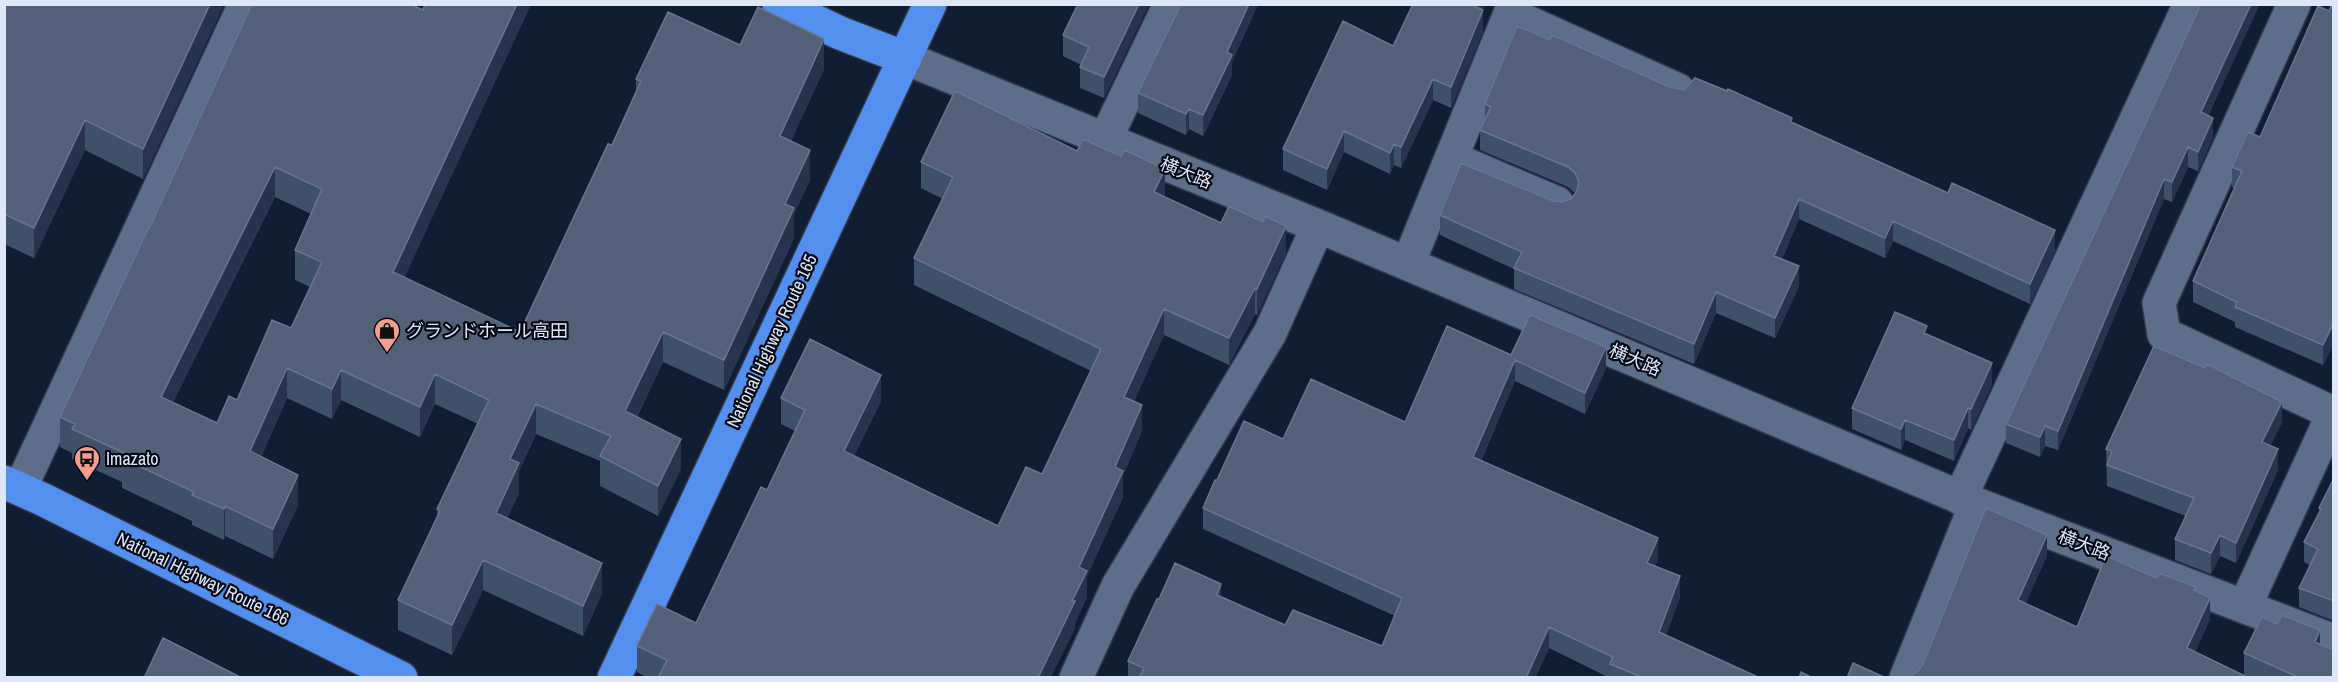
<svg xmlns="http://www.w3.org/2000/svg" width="2338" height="682" viewBox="0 0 2338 682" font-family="'Archivo Narrow','Noto Sans JP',sans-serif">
<rect width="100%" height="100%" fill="#101e34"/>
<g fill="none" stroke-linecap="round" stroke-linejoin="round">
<defs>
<path id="street" d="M2294,4L2159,303L2164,334L2333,413
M1512,15L1678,90
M905,58L1318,226L1976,504L2334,641
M1105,140L1170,4
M1451,158L1557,203
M1408,264L1514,4
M20,489L245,4
M1960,498L2190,4
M2245,606L2334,412
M1076,678L1118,586L1270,333L1318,226
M1906,678L1976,504"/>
<path id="highway" d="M779,4L840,33L905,58
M4,482L42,499L401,678
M614,678L930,4"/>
</defs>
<use href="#street" stroke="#31384b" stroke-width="36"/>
<use href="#highway" stroke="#31384b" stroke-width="36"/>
<use href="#street" stroke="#5d6e89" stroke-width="33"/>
<use href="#highway" stroke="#538fef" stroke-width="33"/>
</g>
<path fill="#415069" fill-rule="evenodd" d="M4,4H224L143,179L85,150L34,258L4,244Z
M425,4H531L404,278L520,332L612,145L636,92V79L740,45L824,69L791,141L810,180L794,214V238L724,390L663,362L637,417L681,469L658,516L600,486V461L536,434L519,471V493L507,518L602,593L583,636L483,590L452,655L398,630V600L437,516V509L478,424L435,404L420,437L341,400L332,419L287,398L261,457L298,505L273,559L225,536L224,540L192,525V521L122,488V482L72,459V453L60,447V417L149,229L423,10ZM275,197L311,214L295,250V280L310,287L291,328L237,400L217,423L173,402Z
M1073,4H1149L1104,98L1080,88V67L1081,65L1063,56V35L1077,6Z
M1181,4H1258L1232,62V75L1203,136L1189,129L1186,135L1138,113V93Z
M1409,4H1485L1482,10L1483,31L1451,108L1433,100L1401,168L1394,165L1390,174L1344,152L1327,190L1283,170V149L1393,46L1413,6Z
M2201,4L2208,115L2213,137L2198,171L2188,167L2172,202L2164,199L2058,450L2045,446L2040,457L2006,443V424Z
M2334,4V343L2323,365L2235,327V322L2193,302V281L2234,188L2232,187V167L2260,137Z
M1550,40L1670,87L1792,122L2055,250L2030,304L1893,241L1885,258L1799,219L1782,259L1799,286L1775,338L1716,313L1694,364L1514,289V269L1440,235V215L1553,201L1562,202L1571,199L1575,193L1568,187L1480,150V130L1485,119V104Z
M921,162L1165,195V197L1286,252L1257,315L1255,314L1229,365L1164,335L1134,401L1142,431L1123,475V497L1087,576V597L1075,623V628L1050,678H648L637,672V646L696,623L767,490L795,431L781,424V398L881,401L854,456L998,526L1042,474L1091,371L914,285V258L943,199L921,188Z
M1927,334L1992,384L1971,430L1968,428L1954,461L1905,440L1901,450L1852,429V408Z
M1511,355L1606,368L1585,414L1515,381L1481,461L1658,559L1655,566L1680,597L1666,635L1760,678H1610L1549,648L1535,678H1128V661L1159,599L1221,597L1285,625L1382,646L1395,616L1203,529V508L1217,480L1283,439L1405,422Z
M2282,422L2270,446L2278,470L2236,563L2220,556L2211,574L2175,560V539L2186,516L2107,486L2106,449Z
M2334,478V621L2299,607V588L2310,565L2304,562V542L2319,514V508Z
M2047,556L2025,603L2077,627L2157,578L2196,591L2210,619L2195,652L2244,675V653L2320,644L2334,678H1911Z"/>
<path fill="#26354d" d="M210,4H224L143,179V149Z
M517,4H531L393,302V272Z
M1139,4H1149L1104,98V77Z
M1249,4H1258L1232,62V75L1203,136V115L1227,52Z
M1475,4H1485L1474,27V6Z
M2251,4H2260L2201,132V112Z
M1483,10V31L1451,108V87Z
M824,39V69L780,166V136Z
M1433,79V100L1401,168V147Z
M1189,109V129L1186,135V114Z
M2213,118V137L2198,171V152Z
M85,120V150L34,258V228Z
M1344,131V152L1327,190V169Z
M1394,144V165L1390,174V153Z
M2188,147V167L2172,202V182Z
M810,150V180L794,214V238L724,390V360L785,204Z
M275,167V197L161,427V397Z
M1165,169V195L1154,219V192Z
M2164,179V199L2058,450V431Z
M1799,199V219L1774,276V256Z
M1893,221V241L1885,258V238Z
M1286,226V252L1257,315V289Z
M2055,230V250L2030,304V284Z
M1799,266V286L1775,338V318Z
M1255,288V314L1229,365V338Z
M1716,292V313L1694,364V344Z
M1164,309V335L1124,424V397Z
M2334,322V343L2323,365V345Z
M663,332V362L625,441V411Z
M1606,347V368L1585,414V393Z
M1515,360V381L1473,478V457Z
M1992,363V384L1971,430V409Z
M287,368V398L250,481V451Z
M341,370V400L332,419V389Z
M435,374V404L420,437V407Z
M881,375V401L844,477V451Z
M2282,402V422L2262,462V442Z
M536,404V434L519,471V493L496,543V513L510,459Z
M1142,405V431L1123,475V497L1087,576V597L1075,623V628L1050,678H1038L1072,601L1079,567L1115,467Z
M1968,408V428L1954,461V440Z
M1905,420V440L1901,450V429Z
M2045,426V446L2040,457V437Z
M681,439V469L658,516V486Z
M2278,449V470L2236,563V543Z
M298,475V505L273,559V529Z
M225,506V536L224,540V509Z
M2047,535V556L2018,621V600Z
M2220,535V556L2211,574V553Z
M1658,538V559L1647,584V563Z
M483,560V590L452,655V625Z
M602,563V593L583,636V606Z
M1680,576V597L1659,653V632Z
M1221,584V605L1217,595Z
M2210,598V619L2187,669V648Z
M1549,627V648L1535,678H1526Z
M2320,630V656L2315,642Z"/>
<path fill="#526178" stroke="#67768c" stroke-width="1.5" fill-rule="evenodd" d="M4,4H210L143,149L85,120L34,228L4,214Z
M252,4H410L423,10L425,4H517L393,272L520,332L608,144L612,145L641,81L636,79L668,12L740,45L758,7L824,39L780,136L810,150L785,204L794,208L724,360L663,332L625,411L681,439L658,486L600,456L611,436L536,404L510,459L519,463L496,513L602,563L583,606L483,560L452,625L398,600L440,511L437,509L489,400L435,374L420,407L341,370L332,389L287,368L250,451L298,475L273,529L225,506L224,509L192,495L194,492L122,458L124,453L72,429L75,424L60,417L148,229H149ZM275,167L322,189L295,250L322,262L291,328L272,320L237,400L229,396L217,423L161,397Z
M1078,4H1139L1104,77L1080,67L1089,47L1063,35Z
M1181,4H1249L1227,52L1232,55L1203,115L1189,109L1186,114L1138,93Z
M1413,4H1475L1474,6L1483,10L1451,87L1433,79L1401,147L1394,144L1390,153L1344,131L1327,169L1283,149L1343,21L1393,46Z
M2201,4H2251L2201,112L2213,118L2198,152L2188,147L2172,182L2164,179L2058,431L2045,426L2040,437L2006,424Z
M2332,4H2334V322L2323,345L2235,307L2237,302L2193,281L2242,171L2232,167L2248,132L2260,137L2318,6L2329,11Z
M1517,26L1550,40L1552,35L1670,87L1684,90L1695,78L1727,91L1728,89L1792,118L1791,122L1948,193L1952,183L2055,230L2030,284L1893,221L1885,238L1799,199L1774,256L1799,266L1775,318L1716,292L1694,344L1514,268L1522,252L1440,215L1461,163L1553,201L1562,202L1571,199L1577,191L1579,182L1575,173L1568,167L1480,130L1491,107L1485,104Z
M955,91L1077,151L1083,139L1121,156L1125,150L1165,169L1154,192L1221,223L1229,206L1263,222L1265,216L1286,226L1257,289L1255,288L1229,338L1164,309L1124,397L1142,405L1115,467L1123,471L1079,567L1087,571L1072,601H1075L1038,678H658L667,660L637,646L657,604L696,623L761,487L767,490L805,410L781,398L810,339L881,375L844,451L998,526L1026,467L1042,474L1101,349L914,258L953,177L921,162Z
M1895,312L1927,326L1924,333L1992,363L1971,409L1968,408L1954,440L1905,420L1901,429L1852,408Z
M1530,315L1606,347L1585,393L1515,360L1473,457L1658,538L1647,563L1680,576L1659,632L1760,678H1644L1610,664L1613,657L1549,627L1526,678H1139L1144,668L1128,661L1157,599H1159L1175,563L1221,584L1217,595L1285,625L1293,610L1382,646L1402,598L1203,508L1215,480H1217L1244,421L1283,439L1311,379L1405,422L1447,326L1511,355Z
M2154,346L2205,368L2207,364L2282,402L2262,442L2278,449L2236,543L2220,535L2211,553L2175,539L2194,498L2107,465L2112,451L2106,449Z
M2334,478V601L2299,588L2318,549L2304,542L2321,509L2319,508Z
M1986,508L2047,535L2018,600L2077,627L2106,556L2157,578L2159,573L2196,587L2194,590L2210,598L2187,648L2249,678H1911L1913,674L1918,671L1923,664Z
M2282,615L2320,630L2315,642L2334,650V678H2300L2244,653L2262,617L2277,624Z
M163,638L242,678H144Z
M1853,663L1886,678H1847Z
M1801,672L1813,678H1799Z"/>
<defs>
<symbol id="shop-pin" viewBox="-11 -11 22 30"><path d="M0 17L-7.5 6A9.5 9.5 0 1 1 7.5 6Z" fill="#f59d8f" stroke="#040812"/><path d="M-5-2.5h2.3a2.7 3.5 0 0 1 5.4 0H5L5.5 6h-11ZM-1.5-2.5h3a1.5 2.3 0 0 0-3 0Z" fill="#111"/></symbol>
<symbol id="bus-pin" viewBox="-11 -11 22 30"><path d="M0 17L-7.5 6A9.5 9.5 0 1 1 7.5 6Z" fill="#f59d8f" stroke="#040812"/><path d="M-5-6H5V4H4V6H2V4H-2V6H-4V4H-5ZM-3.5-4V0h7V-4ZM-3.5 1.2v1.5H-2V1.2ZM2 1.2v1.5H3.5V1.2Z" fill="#111"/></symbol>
</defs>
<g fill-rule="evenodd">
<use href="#shop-pin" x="372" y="316" width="30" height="40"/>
<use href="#bus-pin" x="72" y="444" width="30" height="40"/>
</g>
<g text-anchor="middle" stroke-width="4.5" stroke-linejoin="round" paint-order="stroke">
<g font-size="18" fill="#dde7f7" stroke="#040812">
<text transform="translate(1186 173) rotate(22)" y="6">横大路</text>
<text transform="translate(772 341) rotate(-65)" y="6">National Highway Route 165</text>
<text transform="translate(1635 360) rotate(23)" y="6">横大路</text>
<text transform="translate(2084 545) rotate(21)" y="6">横大路</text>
<text transform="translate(203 579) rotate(26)" y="6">National Highway Route 166</text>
</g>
<g font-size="18" fill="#dde7f7" stroke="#040812" text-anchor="start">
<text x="406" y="337">グランドホール高田</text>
<text x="106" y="465">Imazato</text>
</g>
</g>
<rect width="2338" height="682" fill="none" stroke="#dde7f7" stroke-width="12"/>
</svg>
